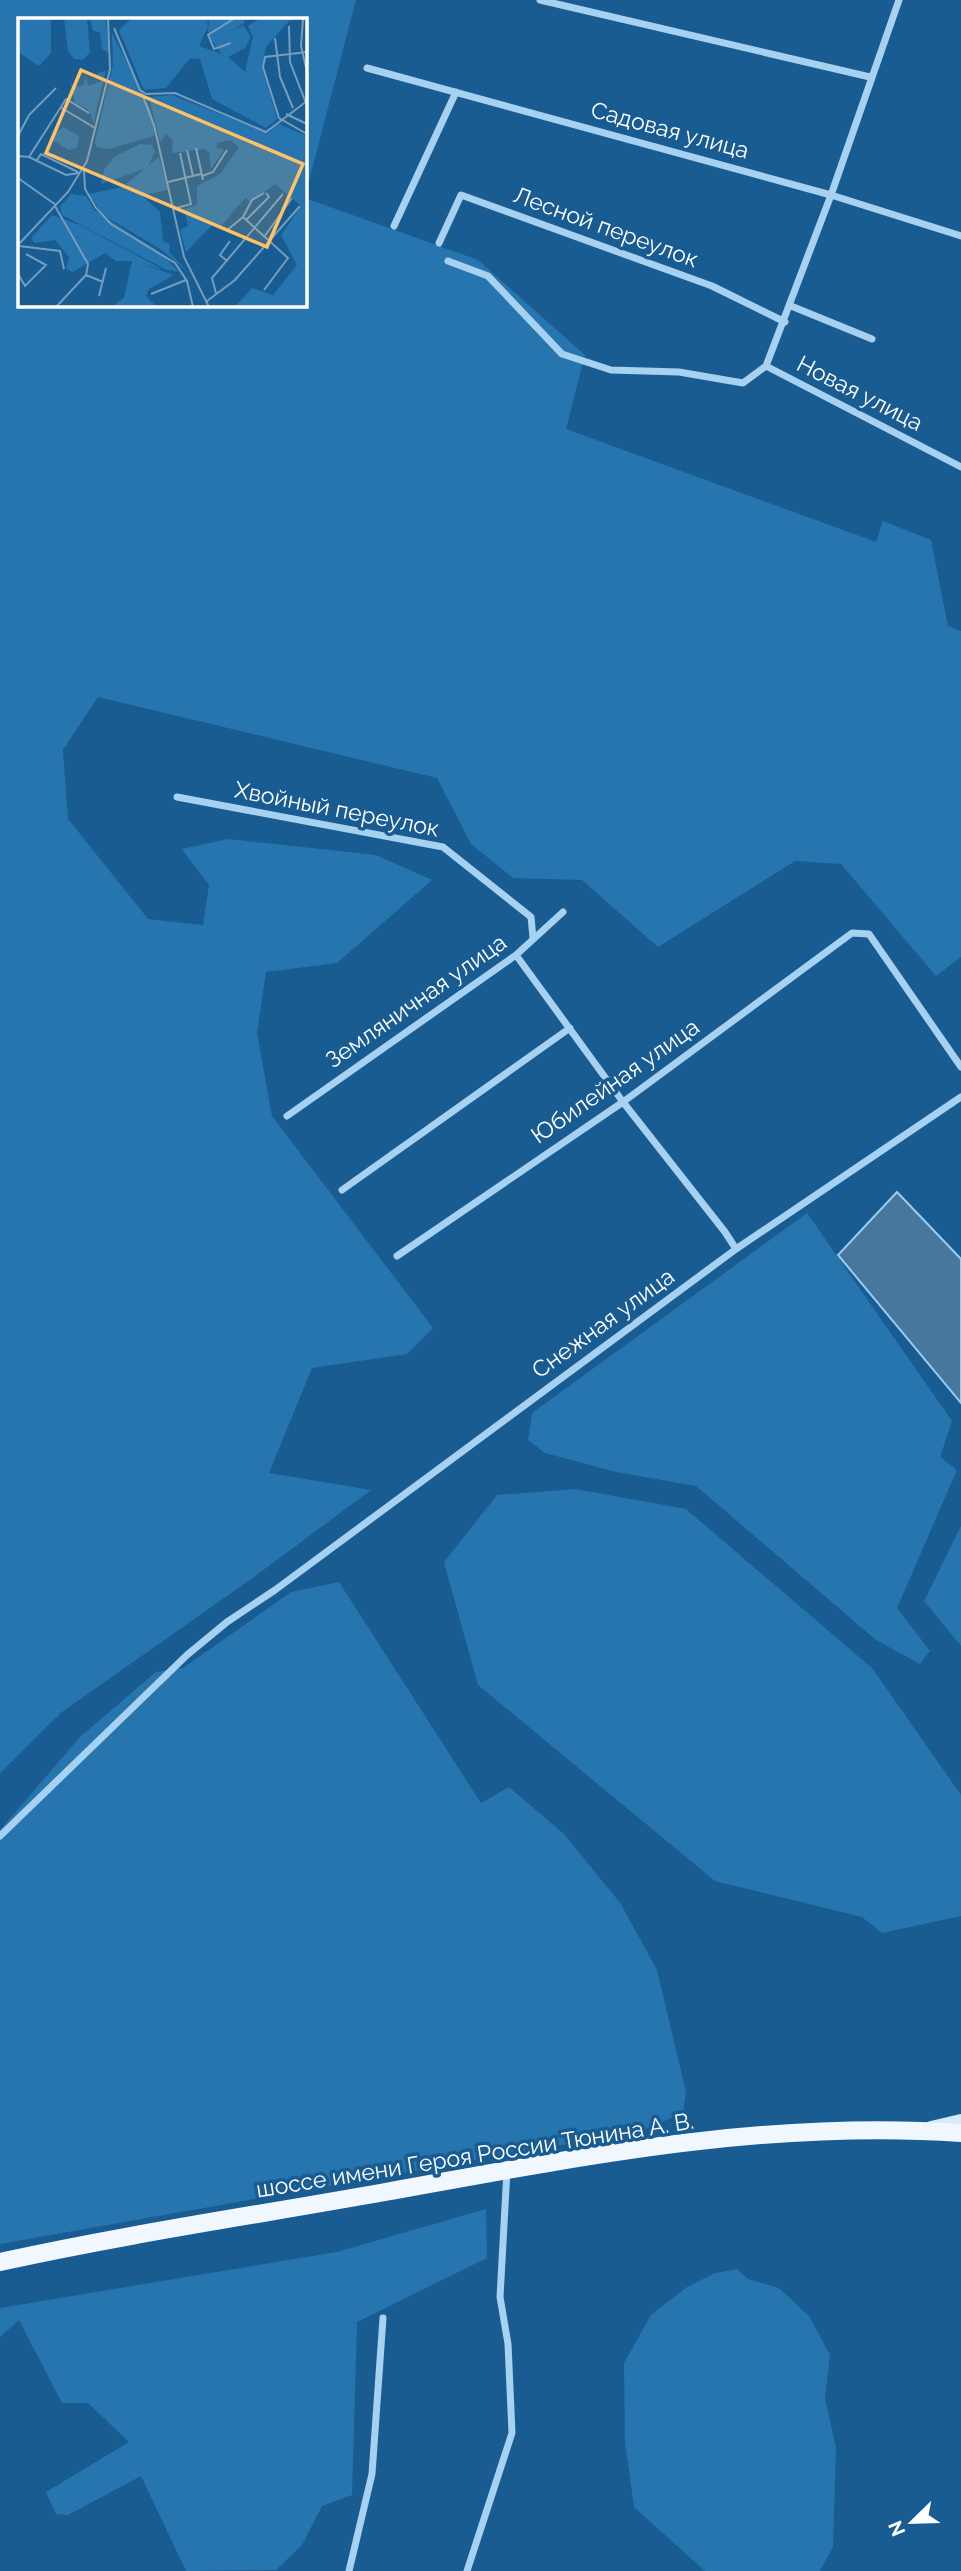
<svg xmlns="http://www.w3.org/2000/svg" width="961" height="2571" viewBox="0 0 961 2571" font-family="Raleway,sans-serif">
<rect width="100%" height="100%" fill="#185c92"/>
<path fill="#2775ae" d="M0,0H356L305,196L304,19H19V304H304L305,198L478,260L585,355L566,429L876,542L883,521L931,540L948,626L961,631V957L936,976L841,864L795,861L658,947L582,880L513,878L471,844L437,778L98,697L63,750L68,819L148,919L203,925L209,885L182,849L228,839L376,855L432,880L337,963L266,972L257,1033L272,1116L433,1328L407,1354L312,1368L269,1473L371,1490L254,1577L62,1712L0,1773Z
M807,1213L952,1421L940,1457L957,1470L897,1608L930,1651L920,1664L876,1640L696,1486L616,1472L545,1453L528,1440L532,1413Z
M575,1489L686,1509L872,1668L961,1795V1916L882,1933L862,1917L715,1881L478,1685L444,1562L497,1495Z
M961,1526V1646L924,1601Z
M339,1582L481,1803L509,1787L564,1834L621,1904L657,1970L686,2092L683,2113L641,2131L0,2244V1830L81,1736L156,1672L183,1668L291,1592Z
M486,2209L487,2258L357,2322L352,2495L322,2506L302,2545L276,2570L186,2571L141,2476L68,2515L56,2514L46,2492L129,2442L88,2403H62L19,2320L0,2337V2308L337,2252Z
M737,2269L748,2279L779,2288L809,2316L830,2355L825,2398L836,2448L833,2547L820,2571H705L634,2507L625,2442L624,2363L651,2315L687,2287L715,2273Z"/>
<path fill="#47779d" stroke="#99cdf2" stroke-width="2" d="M897,1192L961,1259V1403L838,1255Z"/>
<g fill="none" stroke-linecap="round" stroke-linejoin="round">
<path stroke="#a7d1f0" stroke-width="7" d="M540,0L870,77
M367,68L831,195L961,236
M394,226L456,92
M439,243L461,195L712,286L785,322
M448,261L488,276L562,354L611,370L679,372L743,383L766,366L961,467
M791,306L872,339
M766,366L831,195L899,0
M177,797L443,847L531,917L533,938
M516,955L623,1102L725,1232L736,1249
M287,1116L516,955L563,912
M342,1190L570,1028
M397,1256L623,1102L852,933L869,934L961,1067
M0,1836L187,1655L227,1622L275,1590L736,1249L961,1097
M349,2571L372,2474L383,2318
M467,2571L512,2433L508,2344L500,2297L507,2170"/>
<path stroke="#d5eafb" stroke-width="14" d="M931,2128L961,2121"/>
<path stroke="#f0f7ff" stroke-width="18" d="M0,2262C127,2234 257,2215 385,2192C574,2158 767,2119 961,2133"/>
</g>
<g text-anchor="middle" stroke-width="7" stroke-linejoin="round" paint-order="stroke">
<g font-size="23" fill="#fff" stroke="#185c92">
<text transform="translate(670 130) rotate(15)" y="8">Садовая улица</text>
<text transform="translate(606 227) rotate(20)" y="8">Лесной переулок</text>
<text transform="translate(860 393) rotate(27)" y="8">Новая улица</text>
<text transform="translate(337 809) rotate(11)" y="8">Хвойный переулок</text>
<text transform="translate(416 1001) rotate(-35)" y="8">Земляничная улица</text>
<text transform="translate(615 1081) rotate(-35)" y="8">Юбилейная улица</text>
<text transform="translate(603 1323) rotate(-36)" y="8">Снежная улица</text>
<text transform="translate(475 2155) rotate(-9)" y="8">шоссе имени Героя России Тюнина А. В.</text>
</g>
</g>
<g transform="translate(18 18)">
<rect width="289" height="289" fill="#185c92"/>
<path d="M0,0H33V35L21,48L0,34ZM46,0H69L72,34L65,42L56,41L50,33ZM72,0H88L91,35L84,31L82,14L75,13ZM114,0H189L190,9L181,28L204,36L190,18L191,0H225L227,4L214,13L225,7L233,19L227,30L210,39L227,54L235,19L230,8L243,0H282L271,3L248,29L244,48L259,101L248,110L194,81L182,41L172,40L148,70L126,72L101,12ZM94,15L132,90L137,113L136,118L91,131L79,129L77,124L95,46ZM88,53L78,93L76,107L71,92L57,85L52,61L55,68H65L68,59L70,68L83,63L79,55ZM154,77L250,115L261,106L289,118V289H217L234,270L255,277L279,247L263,217L283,188L257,166L233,184L227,180L204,207L196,205L168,234L162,212L170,208L166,191L179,187V168L202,156L221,129L212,122L200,125L198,130L205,131L204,135L193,151L191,134L186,131L154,135L155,123L148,116L142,124L131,79ZM45,109L61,118L59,130L51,132L31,120ZM122,126L134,127L137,134L129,150L83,166L86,152L96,139ZM141,139L150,172L127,177L108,166ZM113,167L142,194L145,223L152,226L151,234L172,256L144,232L85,197L71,176ZM53,176L68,178L77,193L141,234L161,254L147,251L44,197L42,189ZM34,197L62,207L144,251L127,247L156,257L131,271L128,278L139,289H93L106,280L114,243H98L87,235L55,254L48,251L51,239L37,222L17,225L13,220Z" fill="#2775ae"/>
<path fill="none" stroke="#749dbe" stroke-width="2" d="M285,1L283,28L289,54M271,8L272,44L288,85M96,10L122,72L128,76L157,75L248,114L289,83M257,20L262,59L275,90M213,25L196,31L190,17L217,0M289,34L247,39L245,49L261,100L289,116M124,76L136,107L166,239L191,289M42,89L77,110M268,96L289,106M0,118L11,97L38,70M178,130L185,162M169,132L175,158M0,138L11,139L48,81L71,95M11,139L48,157L61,155M19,142L23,136L60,154M66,152L67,171L78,190L93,206L157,245L169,263L175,289M184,158L195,154L209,132M0,160L38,187M150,164L183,156M37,188L70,246L68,257L85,264M155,191L173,186L162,135M225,199L270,240L246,272M228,202L251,179L248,175M208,213L225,199L234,182L246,175M246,219L274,180M0,227L50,174L69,143L92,51L90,0M1,228L42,233L46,251M209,243L202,237L212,223M0,256L7,268L28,247L8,236M198,275L194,260L265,176M133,276L168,262M81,278L88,250M189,283L217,262L282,188M38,289L68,257"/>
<path fill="#ffc066" fill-opacity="0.15" stroke="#ffc066" stroke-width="3.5" d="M63,52L285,146L249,229L28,135Z"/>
<rect width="289" height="289" fill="none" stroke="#fff" stroke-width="3.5"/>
</g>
<g transform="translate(912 2522) rotate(247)" stroke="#185c92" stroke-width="5" paint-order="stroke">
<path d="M0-5L12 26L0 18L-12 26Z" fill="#ffffff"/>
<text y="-10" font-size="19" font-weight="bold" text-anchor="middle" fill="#ffffff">N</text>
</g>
</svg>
